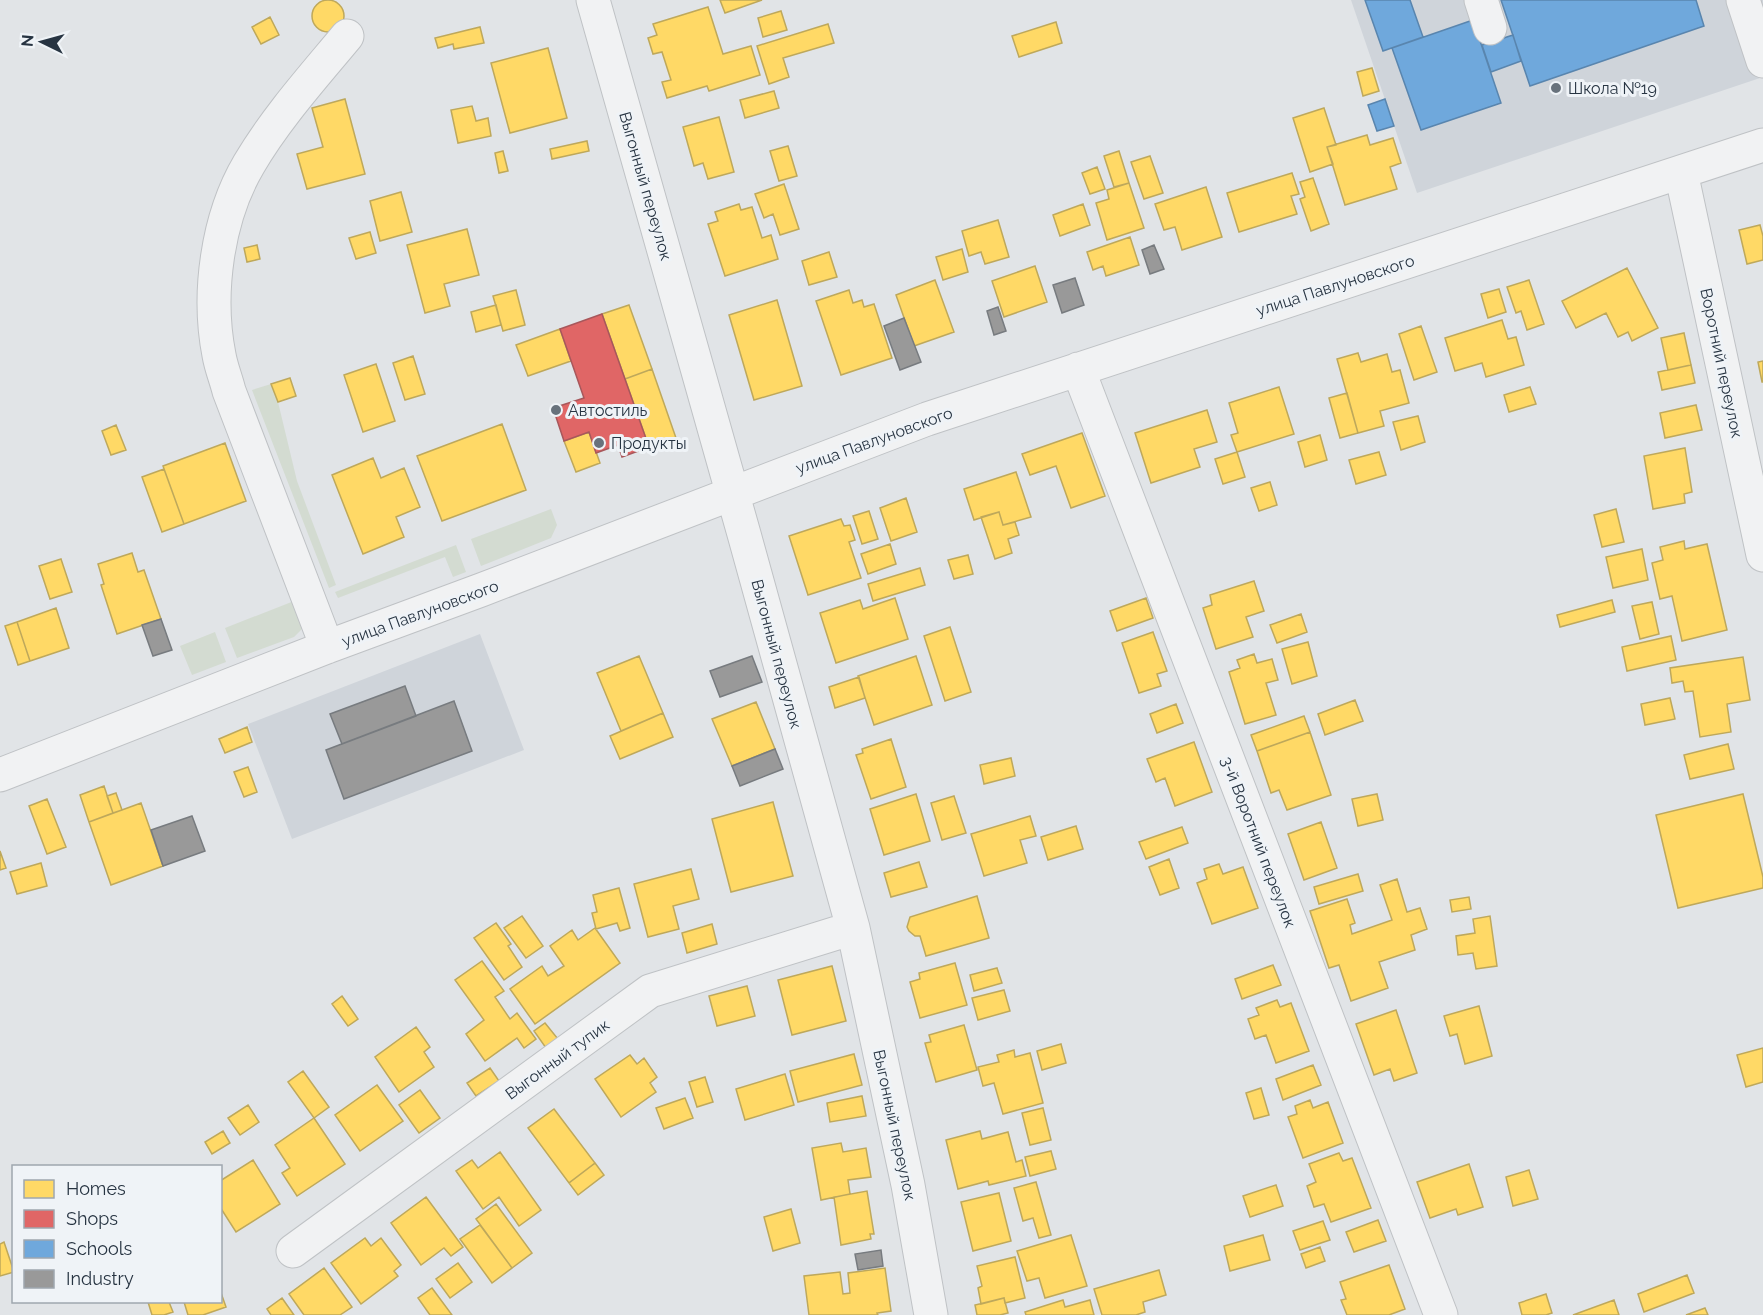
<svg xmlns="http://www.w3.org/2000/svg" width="1763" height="1315" viewBox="0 0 1763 1315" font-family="Raleway,sans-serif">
<rect width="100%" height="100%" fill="#e1e4e7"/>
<path fill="#cfd4da" d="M1351,0H1763V77L1417,193Z
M480,634L524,750L292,839L248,724Z"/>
<path fill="#d3dbd1" d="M271,384L278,402L297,481L336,585L329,588L252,390Z
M551,509L557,525L551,538L481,566L471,539Z
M456,545L466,572L453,577L445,557L338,598L335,592Z
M294,601L305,621L301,630L294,637L237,658L225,628Z
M215,632L226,662L192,675L180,646Z"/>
<path fill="#ffd966" stroke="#bea85b" stroke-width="1.5" d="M720,0H762L725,13Z
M312 16a16 16 0 1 1 32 0a16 16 0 1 1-32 0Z
M708,7L723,54L751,46L760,75L709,91L707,86L667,98L662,82L671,80L662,52L653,54L648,38L657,35L653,24Z
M781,11L787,30L763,37L758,18Z
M270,17L279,35L261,44L252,27Z
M1056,22L1062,43L1019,57L1012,36Z
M828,24L834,43L783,58L789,77L769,84L757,46Z
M480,27L484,43L454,49L453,44L438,48L435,38Z
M548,48L567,118L510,133L491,63Z
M1372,68L1379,91L1363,96L1357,72Z
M774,91L779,108L745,118L740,100Z
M345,99L365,174L307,189L297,154L323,147L312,108Z
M472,106L476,121L488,118L491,136L458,143L451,110Z
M1324,108L1336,145L1327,147L1333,164L1310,172L1293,118Z
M719,117L734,172L708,179L703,163L694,166L683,127Z
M1367,135L1370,145L1393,138L1401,163L1390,167L1397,189L1345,205L1327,147Z
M587,141L589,151L552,159L550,149Z
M788,146L797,176L779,181L770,151Z
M503,151L508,171L499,173L495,153Z
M1119,151L1129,183L1114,187L1104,156Z
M1150,156L1163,193L1144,199L1131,162Z
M1097,167L1105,189L1090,194L1082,173Z
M1292,173L1299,194L1291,196L1297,214L1239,232L1227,193Z
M1313,178L1329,224L1311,231L1300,199L1305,197L1300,182Z
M1129,183L1144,228L1107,240L1096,203L1109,199L1107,190Z
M784,184L799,229L780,235L773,214L764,218L755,194Z
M1206,187L1222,237L1182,250L1175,227L1164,230L1155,204Z
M401,192L412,232L380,241L370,201Z
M739,204L741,210L752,207L762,238L771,235L778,259L725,276L708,224L718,221L715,212Z
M1083,204L1090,225L1060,236L1053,215Z
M998,220L1009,257L985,264L981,252L969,256L962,231Z
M1760,225L1763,236V260L1747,264L1739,230Z
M467,229L479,275L444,284L450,306L425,313L407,245Z
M370,232L376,253L356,259L349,238Z
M1130,237L1139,265L1106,276L1103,266L1093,270L1087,252Z
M257,245L260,259L247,262L244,248Z
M962,249L968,272L943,280L936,257Z
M829,252L837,277L809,285L802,261Z
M1035,266L1047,302L1004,317L992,281Z
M1627,268L1658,328L1632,341L1628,332L1618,337L1606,313L1576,328L1562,301Z
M935,280L954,332L914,346L896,295Z
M1529,280L1544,324L1527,330L1521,311L1516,313L1507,287Z
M1499,289L1506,312L1488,318L1481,294Z
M516,290L525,325L503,331L493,296Z
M849,290L853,303L862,300L864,307L874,304L892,358L841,375L816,301Z
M777,300L802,386L754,400L729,315Z
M496,305L501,325L476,332L471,312Z
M629,305L652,369L625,379L602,314Z
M1502,320L1508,339L1516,337L1524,365L1486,377L1482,363L1455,371L1445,338Z
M1421,326L1437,372L1414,380L1399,334Z
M560,329L571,361L528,376L516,345Z
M1684,333L1691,365L1668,370L1661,338Z
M1358,353L1361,362L1387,354L1392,372L1400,370L1409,403L1380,411L1384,426L1358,433L1337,359Z
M413,356L425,394L405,400L393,363Z
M1763,361V382H1762L1758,362Z
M376,364L395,421L363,432L344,375Z
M1691,365L1695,383L1662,390L1658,372Z
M652,369L676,438L649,447L625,379Z
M290,378L296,396L278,402L271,384Z
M1279,387L1294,434L1237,452L1231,435L1238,433L1229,403Z
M1530,387L1536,404L1509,412L1504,395Z
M1347,393L1358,433L1340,438L1329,398Z
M1696,405L1702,430L1665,438L1660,413Z
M1207,410L1217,442L1194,449L1200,467L1151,483L1135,433Z
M1418,416L1425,442L1401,450L1393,422Z
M502,424L526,490L442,521L417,456Z
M116,425L126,450L111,455L102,431Z
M589,432L600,463L576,472L564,441Z
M1082,433L1105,496L1071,508L1056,466L1030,475L1022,454Z
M1320,435L1327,460L1305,467L1298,442Z
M225,443L246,501L184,524L163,466Z
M1685,448L1692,492L1684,494L1685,503L1653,509L1644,456Z
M1237,452L1245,477L1223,484L1215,459Z
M1379,452L1386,475L1356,484L1349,460Z
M373,458L381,478L404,468L420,507L396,517L404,537L363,554L332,475Z
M164,469L184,524L162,532L142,477Z
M1016,472L1031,517L1003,525L999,512L974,520L964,489Z
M1270,482L1277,505L1259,511L1251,488Z
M906,498L917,532L891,541L880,508Z
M1616,509L1624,542L1602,547L1594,515Z
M869,511L878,539L862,544L853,516Z
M999,512L1003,525L1015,522L1019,535L1008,539L1012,553L995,559L981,517Z
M841,519L844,526L850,525L855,540L849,542L861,578L808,595L789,536Z
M1684,541L1685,549L1707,544L1727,630L1682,641L1672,596L1660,599L1652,563L1663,560L1660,547Z
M890,544L896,564L868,574L861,554Z
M1642,549L1648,580L1613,588L1606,557Z
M132,553L138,572L144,570L161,619L117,634L101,585L104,584L98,564Z
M968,555L973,574L954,579L948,560Z
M61,559L72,592L50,599L39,566Z
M920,568L925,585L873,601L868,584Z
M1254,581L1264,611L1246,617L1253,637L1216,649L1203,608L1212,605L1210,595Z
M895,598L908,639L836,663L820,613L860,600L863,609Z
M1146,598L1153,618L1117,631L1110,611Z
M1612,600L1615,612L1560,627L1557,615Z
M1652,602L1659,634L1640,639L1632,606Z
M56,608L69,648L30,661L17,622Z
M1301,614L1307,632L1277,643L1270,625Z
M17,622L30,661L18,665L5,626Z
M950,627L971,692L945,701L924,636Z
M1153,632L1167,671L1157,674L1161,686L1139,693L1122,643Z
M1671,636L1676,660L1627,671L1622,647Z
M1308,642L1317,676L1292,684L1282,649Z
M1254,654L1257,663L1272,659L1278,680L1266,683L1276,715L1245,724L1229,672L1240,668L1237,660Z
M639,656L663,713L621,731L597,673Z
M916,656L932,705L874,725L858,676Z
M1743,657L1750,700L1727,704L1731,732L1700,737L1693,691L1685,692L1683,681L1672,683L1670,668Z
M859,677L865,698L835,708L829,687Z
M1670,698L1675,719L1645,725L1641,704Z
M1355,700L1363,721L1325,735L1318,714Z
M756,702L775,749L732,766L712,719Z
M1176,704L1183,723L1157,733L1150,714Z
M663,713L673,737L620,759L610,736Z
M1304,716L1310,732L1257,751L1251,735Z
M247,727L252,742L225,753L219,739Z
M1310,732L1331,795L1287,810L1279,790L1271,793L1257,751Z
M891,739L906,787L871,799L856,755L863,753L862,749Z
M1194,742L1212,792L1175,806L1165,778L1156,782L1147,759Z
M1728,744L1734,769L1690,779L1684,755Z
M1011,758L1015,776L984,784L980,765Z
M248,767L257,792L244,797L234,772Z
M104,786L113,813L89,822L80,795Z
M116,793L122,810L113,813L107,796Z
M916,794L930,841L884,855L870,809Z
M1377,794L1383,820L1358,826L1352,799Z
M1743,794L1763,877V888L1678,908L1656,815Z
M954,796L966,833L942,840L931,803Z
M47,799L66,847L47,854L29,806Z
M773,802L793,876L731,892L712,819Z
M141,803L163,866L111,885L89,822Z
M1030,816L1036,836L1020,840L1027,863L984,876L971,834Z
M1321,822L1337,868L1304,880L1288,834Z
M1076,826L1083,849L1048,860L1041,837Z
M1182,827L1188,843L1146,859L1139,842Z
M0,851L6,868L0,870Z
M1169,859L1179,888L1160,895L1149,867Z
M919,862L927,887L891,897L884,873Z
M41,863L47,886L17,894L10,872Z
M1219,864L1223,874L1243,867L1258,908L1212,924L1197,883L1207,879L1204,869Z
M691,869L699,899L673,906L679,929L648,937L634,884Z
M1358,874L1363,891L1319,904L1314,887Z
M1397,879L1407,912L1420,908L1427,929L1411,935L1415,950L1379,962L1388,988L1351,1001L1339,965L1329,968L1310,911L1347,899L1355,923L1350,925L1352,934L1392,920L1380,885Z
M619,888L630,928L620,931L617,923L596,929L592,913L597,912L593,895Z
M977,896L989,938L926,956L920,936H915L909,931L907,927L910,917Z
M1469,897L1471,909L1452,912L1450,900Z
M522,916L543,946L526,958L504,928Z
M1490,916L1497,966L1476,969L1473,953L1458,955L1456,936L1475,933L1473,919Z
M496,923L511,944L508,946L522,967L504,980L474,938Z
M712,924L717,944L687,953L682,933Z
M595,928L620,963L535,1024L510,989L542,966L548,976L564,966L550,946L572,930L578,940Z
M482,961L504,991L495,997L510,1019L517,1013L536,1039L524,1048L517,1038L485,1061L466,1034L484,1020L455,980Z
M955,963L967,1005L920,1018L910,982L920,979L919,973Z
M1273,965L1281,985L1242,999L1235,979Z
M832,966L846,1021L792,1035L778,980Z
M997,968L1002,983L974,991L970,975Z
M747,986L755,1016L717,1026L709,996Z
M1004,990L1010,1011L978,1020L972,998Z
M342,996L358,1019L348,1026L332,1004Z
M1277,1000L1280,1007L1291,1003L1309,1051L1276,1063L1266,1035L1255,1039L1248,1019L1259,1015L1256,1008Z
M1479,1006L1492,1056L1465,1064L1457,1034L1450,1036L1444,1016Z
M1396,1010L1417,1073L1394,1081L1390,1069L1374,1075L1356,1024Z
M545,1023L558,1039L546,1048L534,1031Z
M964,1025L977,1070L936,1082L925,1043L931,1042L929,1035Z
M416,1027L430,1047L424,1052L434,1067L399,1092L375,1057Z
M1061,1044L1066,1063L1042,1070L1037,1051Z
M1763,1048V1082L1746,1087L1737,1055Z
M1014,1050L1015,1057L1030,1053L1043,1103L1003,1114L994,1083L983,1086L978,1067L999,1062L997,1055Z
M854,1054L862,1085L798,1102L790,1071Z
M630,1055L637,1064L644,1058L657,1077L650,1083L656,1092L621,1117L595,1079Z
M1313,1065L1321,1085L1283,1100L1276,1079Z
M490,1068L499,1081L476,1096L467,1083Z
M303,1071L329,1107L314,1118L288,1082Z
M785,1074L794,1105L745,1120L736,1089Z
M705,1077L713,1102L697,1107L689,1082Z
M377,1085L403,1121L360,1151L335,1115Z
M1261,1088L1269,1115L1254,1119L1246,1093Z
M420,1090L440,1118L419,1133L399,1105Z
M862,1096L866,1116L830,1122L827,1103Z
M685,1098L693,1118L664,1129L656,1108Z
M1310,1100L1313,1108L1328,1102L1343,1143L1303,1158L1288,1117L1297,1114L1295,1106Z
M248,1105L259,1122L240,1135L228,1118Z
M1043,1108L1051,1140L1030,1145L1022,1113Z
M554,1109L595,1163L569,1183L528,1128Z
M314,1118L345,1164L297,1196L282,1173L290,1168L275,1145Z
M223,1131L230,1143L212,1154L205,1142Z
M980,1131L982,1139L1008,1132L1016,1162L1022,1160L1026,1176L989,1185L988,1181L958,1189L946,1140Z
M841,1143L843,1152L866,1148L871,1177L848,1180L850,1194L821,1200L812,1148Z
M1051,1151L1056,1169L1030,1176L1025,1157Z
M500,1152L541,1210L519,1226L499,1197L483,1209L456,1171L472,1160L478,1168Z
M1339,1153L1343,1161L1352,1158L1371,1208L1331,1222L1324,1204L1314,1207L1307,1186L1316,1182L1309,1164Z
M253,1160L280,1204L236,1232L220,1207V1181Z
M595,1163L604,1175L578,1195L569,1183Z
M1469,1164L1483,1207L1458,1215L1456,1209L1430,1218L1417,1182Z
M1529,1170L1538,1199L1513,1206L1506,1177Z
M1036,1182L1051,1235L1039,1238L1033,1218L1023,1221L1014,1188Z
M1276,1185L1283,1206L1250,1217L1243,1196Z
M867,1191L874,1234H870L871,1239L841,1245L834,1197Z
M999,1193L1011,1241L973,1251L961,1202Z
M426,1197L463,1247L451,1256L444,1248L421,1265L391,1223Z
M496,1204L532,1253L512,1268L476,1219Z
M791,1209L800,1243L773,1251L764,1217Z
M1378,1220L1386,1241L1354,1252L1346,1232Z
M1323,1221L1330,1240L1300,1250L1293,1231Z
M480,1225L512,1268L492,1283L460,1239Z
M1071,1235L1087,1286L1045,1298L1039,1278L1027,1281L1017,1251Z
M1263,1235L1270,1260L1230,1271L1224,1246Z
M365,1238L371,1246L381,1238L401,1265L394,1271L398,1276L361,1304L331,1263Z
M4,1242L14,1272L0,1276V1244Z
M1320,1247L1325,1261L1306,1268L1301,1254Z
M1015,1257L1025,1298L1005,1303L1004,1298L981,1304L978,1288L982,1286L977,1266Z
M458,1263L472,1282L450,1298L436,1279Z
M1389,1265L1405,1309L1389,1315H1347L1341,1300L1346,1299L1340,1282Z
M324,1268L352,1307L340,1315H304L289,1294Z
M885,1268L891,1311L877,1313L878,1315H809L804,1276L840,1272L843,1294L850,1293L848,1273Z
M1159,1270L1166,1295L1143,1302L1145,1312L1136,1315H1102L1094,1289Z
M1687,1275L1694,1293L1644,1312L1638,1294Z
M432,1288L452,1315H430L418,1298Z
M220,1290L226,1307L203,1315H188L184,1302H220Z
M1546,1294L1552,1313L1546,1315H1522L1519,1303Z
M282,1298L294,1315H271L267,1309Z
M1004,1298L1008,1313L1000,1315H977L975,1305Z
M1063,1300L1065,1307L1090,1300L1094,1315H1026L1025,1312Z
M1614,1300L1619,1315H1573Z
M148,1302H169L173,1312L164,1315H152Z
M1705,1308L1708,1315H1686Z"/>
<path fill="#e06666" stroke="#a8575b" stroke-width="1.5" d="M602,314L649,447L622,457L618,445L596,453L589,432L564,441L553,408L584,398L560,329Z"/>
<path fill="#6fa8dc" stroke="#5985ae" stroke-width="1.5" d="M1365,0H1410L1423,37L1383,51Z
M1501,0H1696L1704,26L1530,86Z
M1473,20L1501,103L1421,130L1392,48Z
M1513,35L1521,61L1491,72L1482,45Z
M1385,99L1394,126L1377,131L1368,105Z"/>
<path fill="#999" stroke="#777b7f" stroke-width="1.5" d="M1154,245L1164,269L1150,274L1142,250Z
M1075,278L1084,305L1062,313L1053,285Z
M998,307L1006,331L994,335L987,311Z
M904,318L921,362L900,370L884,326Z
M161,619L172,650L153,656L142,625Z
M752,656L762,682L720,697L710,671Z
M405,686L416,716L342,744L330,714Z
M454,701L472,751L344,799L326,750Z
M775,749L783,769L740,786L732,766Z
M192,816L205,851L163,866L151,830Z
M881,1250L883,1266L858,1270L855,1254Z"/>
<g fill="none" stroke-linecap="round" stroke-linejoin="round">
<defs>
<path id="minor" d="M593,0L744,534L853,928L908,1185L931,1315
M1481,0L1490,28
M1743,0L1763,61
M1681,172L1763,555
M1078,369L1441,1315
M327,647L229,391C226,379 221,367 219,355C207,294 217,218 249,164C276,118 313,77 347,36
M0,775L327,647L481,590L927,419L1763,145
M293,1251L650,991L853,928"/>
</defs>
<use href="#minor" stroke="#bfc2c5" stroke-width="35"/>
<use href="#minor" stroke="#f1f2f3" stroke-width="33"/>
</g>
<g fill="#68727c" stroke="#eff3f7" stroke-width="2">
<circle cx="1556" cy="88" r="6"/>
<circle cx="556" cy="410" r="6"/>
<circle cx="599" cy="443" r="6"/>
</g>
<g text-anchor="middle" stroke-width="6" stroke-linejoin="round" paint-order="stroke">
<g font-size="16" fill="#273442" stroke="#eff3f7" text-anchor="start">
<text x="1568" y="94">Школа №19</text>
<text x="568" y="416">Автостиль</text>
<text x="611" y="449">Продукты</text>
</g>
<g font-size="16" fill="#273442" stroke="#eff3f7">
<text transform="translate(646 186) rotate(74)" y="6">Выгонный переулок</text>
<text transform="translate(1335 285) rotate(-18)" y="6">улица Павлуновского</text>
<text transform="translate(1722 363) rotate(78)" y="6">Воротний переулок</text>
<text transform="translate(874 440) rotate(-20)" y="6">улица Павлуновского</text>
<text transform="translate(420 613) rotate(-20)" y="6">улица Павлуновского</text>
<text transform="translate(777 654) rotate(75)" y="6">Выгонный переулок</text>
<text transform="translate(1259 842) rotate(69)" y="6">3-й Воротний переулок</text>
<text transform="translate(557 1059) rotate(-36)" y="6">Выгонный тупик</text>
<text transform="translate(895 1125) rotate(78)" y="6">Выгонный переулок</text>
</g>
</g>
<rect x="12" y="1165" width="210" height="138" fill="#eff3f7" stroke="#9fa7af" stroke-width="1.5"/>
<rect x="24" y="1180" width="30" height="18" fill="#ffd966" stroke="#9fa7af" stroke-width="1.5"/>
<text x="66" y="1195" font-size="18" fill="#273442">Homes</text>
<rect x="24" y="1210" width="30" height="18" fill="#e06666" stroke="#9fa7af" stroke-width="1.5"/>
<text x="66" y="1225" font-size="18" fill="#273442">Shops</text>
<rect x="24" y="1240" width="30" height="18" fill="#6fa8dc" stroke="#9fa7af" stroke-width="1.5"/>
<text x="66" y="1255" font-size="18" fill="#273442">Schools</text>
<rect x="24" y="1270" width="30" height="18" fill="#999999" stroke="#9fa7af" stroke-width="1.5"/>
<text x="66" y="1285" font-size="18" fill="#273442">Industry</text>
<g transform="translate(42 42) rotate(275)" stroke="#eff3f7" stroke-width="4.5" paint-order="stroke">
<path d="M0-4.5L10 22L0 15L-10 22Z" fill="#273442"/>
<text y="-9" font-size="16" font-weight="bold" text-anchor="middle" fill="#273442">N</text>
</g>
</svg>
